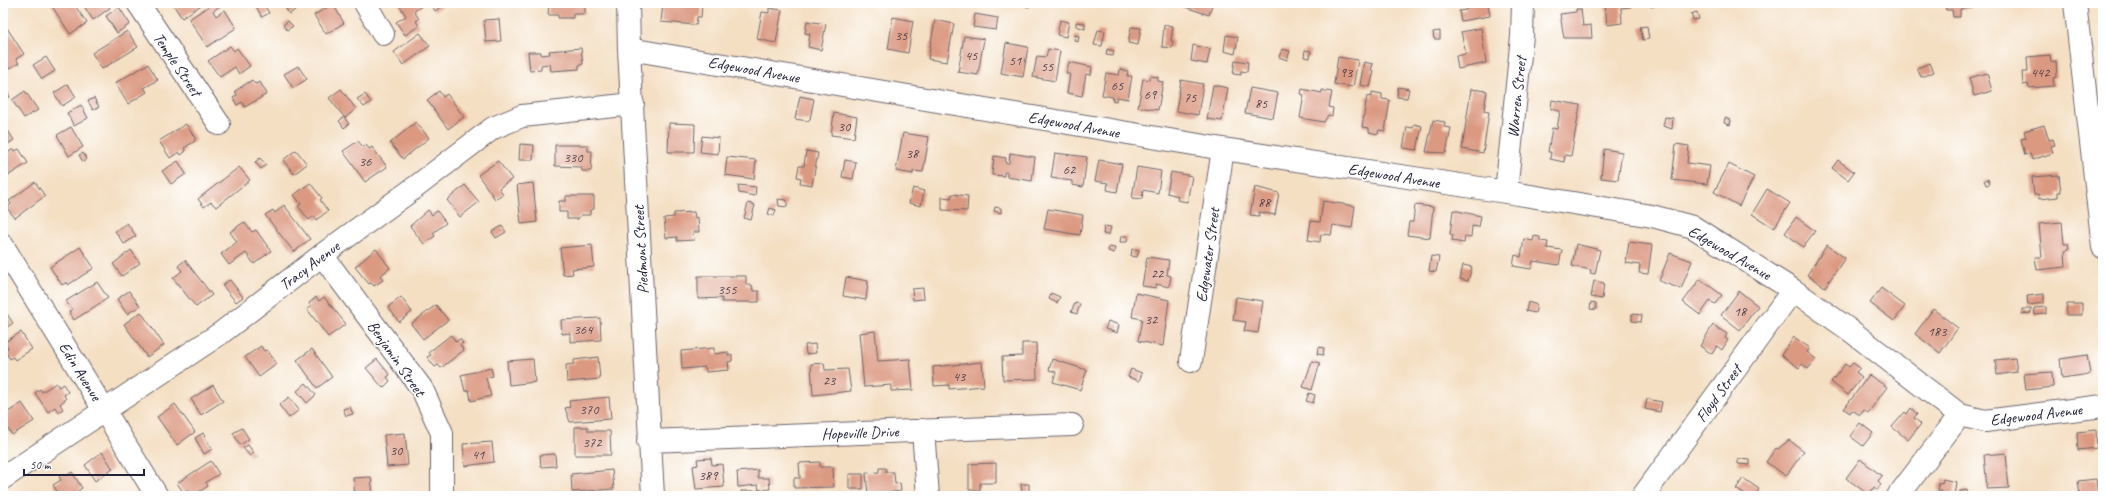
<svg xmlns="http://www.w3.org/2000/svg" width="2106" height="499" viewBox="0 0 2106 499" font-family="Caveat,sans-serif">
<rect width="100%" height="100%" fill="#fff"/>
<filter id="ink" filterUnits="userSpaceOnUse"><feTurbulence type="fractalNoise" baseFrequency=".025" numOctaves="2"/><feDisplacementMap in="SourceGraphic" scale="8" xChannelSelector="R" yChannelSelector="G"/><feConvolveMatrix kernelMatrix="1 2 1 2 8 2 1 2 1" color-interpolation-filters="sRGB"/></filter>
<filter id="wash" filterUnits="userSpaceOnUse"><feTurbulence type="fractalNoise" baseFrequency=".012" numOctaves="4" result="noise"/><feDisplacementMap in="SourceGraphic" scale="16" xChannelSelector="R" yChannelSelector="G"/><feGaussianBlur stdDeviation="0.9" result="paint"/><feColorMatrix in="noise" values="0 0 0 0 0 0 0 0 0 0 0 0 0 0 0 0 0 1.4 0 .05"/><feComposite in="paint" operator="in"/></filter>
<g filter="url(#wash)">
<rect width="100%" height="100%" fill="#f4dfc3"/>
<g id="blocks">
<path fill="#db9981" d="M50,3H73L87,23L70,34Z
M82,3H107L110,8L93,20Z
M172,3H202L203,4L182,18Z
M214,3L223,4L213,11L216,16L225,10L236,28L207,47L189,19Z
M254,3H263L269,13L262,17Z
M398,3H420L422,6L414,11L419,19L416,21L419,26L405,35L396,22L406,16Z
M430,3H441L443,6L435,11Z
M549,3H585V14H573V18H558V15H548Z
M663,3L702,4L701,17H697L696,25L661,22Z
M1015,3H1030L1029,7Z
M1186,3H1205L1212,5L1209,15L1185,7Z
M1465,3H1488L1490,16L1461,21L1459,11L1466,10Z
M1605,3H1631V7L1621,8L1622,23L1607,25Z
M1650,3H1664L1651,7Z
M1945,3H1972V8L1960,9V17H1953L1952,10H1946Z
M291,4L295,10L289,14L285,7Z
M333,4L344,23L326,34L314,15Z
M119,7L130,24L117,33L106,16Z
M769,8L782,10L776,43L757,39L762,12L769,13Z
M1576,9H1581L1583,26L1591,25L1592,38H1564L1560,14L1576,12Z
M1697,12L1699,19L1693,20L1691,14Z
M975,14L998,18L996,30L973,27Z
M893,17L913,21L908,53L888,49Z
M499,19L501,41L486,42L484,20Z
M935,20L954,24L947,62L928,59Z
M1060,20L1069,22L1066,37L1057,35Z
M288,21L293,26L287,30L283,25Z
M807,21L826,24L821,50L808,47L810,34L805,33Z
M1076,22L1085,23V29L1076,26Z
M5,25L24,54L16,59L19,63L8,69L3,61V26Z
M1164,25L1173,26L1171,41H1173L1172,48L1162,47Z
M1647,26L1649,39L1643,40L1640,27Z
M1131,27L1141,28L1138,45L1128,43Z
M1481,28L1486,63L1458,69L1456,56L1466,54L1461,32Z
M1098,30L1105,31L1102,46L1094,45Z
M127,31L138,47L102,69L92,53Z
M1440,31V39H1434L1433,32Z
M420,33L430,46L403,65L394,52Z
M1075,35L1079,36L1078,42L1074,40Z
M1226,35L1238,37L1235,54L1224,51Z
M964,36L984,39L978,75L958,72Z
M1006,43L1028,47L1023,77L1001,73Z
M1193,45L1210,49L1207,64L1191,61Z
M230,46L234,51L237,48L250,66L239,74L235,67L220,77L208,61Z
M581,48L583,64L579,65V69L551,71L550,64L541,65V70L530,71L528,52H541V55L550,54L549,51Z
M1048,49L1060,51L1055,81L1033,77L1037,56L1046,57Z
M1107,49L1114,51L1113,56L1106,55Z
M1282,49L1290,51L1287,60L1279,57Z
M1305,50L1311,51L1310,58L1304,57Z
M2050,55L2051,62L2056,61L2057,77L2053,78L2054,86L2029,88L2028,84L2023,85L2022,72H2028L2027,57Z
M46,57L55,71L42,79L33,65Z
M1338,57L1358,60L1353,87L1334,84Z
M1235,60L1248,62L1247,72L1241,71V75L1233,74Z
M1069,62L1092,67L1091,75L1086,74L1082,96L1067,93L1070,74H1066Z
M1364,62L1373,64L1371,71H1374L1370,87L1360,85Z
M1930,63L1934,72L1921,77L1917,68Z
M148,64L158,80L144,88L147,92L128,104L115,83Z
M298,66L307,79L293,88L284,74Z
M1120,69L1128,71L1127,76H1132L1128,99L1117,97L1116,101L1112,100L1113,97L1102,95L1106,73L1119,75Z
M1987,73L1992,91L1974,96L1969,78Z
M1150,76L1158,77V81L1163,82L1158,110L1138,107L1143,79L1149,80Z
M252,80L255,84L260,82L267,94L245,107L242,102L237,105L233,98L237,95L235,91Z
M1181,80L1203,84L1198,115L1176,111Z
M68,84L76,97L62,106L54,93Z
M3,85L10,97L3,101Z
M1213,85L1228,88L1222,121L1207,119Z
M1398,87L1409,89L1407,98L1397,97Z
M1250,88L1278,93L1273,118L1245,113Z
M341,89L356,109L345,118L329,98Z
M1302,89L1322,93V90L1332,92L1329,107L1333,108L1332,116L1328,115L1324,122L1300,118L1304,95L1301,94Z
M1471,89L1487,91L1484,111L1489,112L1483,153L1462,149Z
M25,91L38,110L24,118L12,100Z
M439,91L443,97L447,94L464,117L448,129L427,100Z
M1372,92L1382,94V99L1390,100L1385,131L1379,130L1378,134L1369,132V128L1362,127L1367,96L1372,97Z
M365,94L371,102L364,107L357,99Z
M800,96L814,99L810,119L808,121L795,119Z
M94,98L99,107L93,110L88,101Z
M1552,100L1580,105L1571,156L1565,155L1564,162L1550,159L1551,152H1548L1552,128L1557,129L1560,111L1551,109Z
M81,105L88,118L74,126L67,113Z
M834,113L857,117L854,138L831,135Z
M344,117L349,124L344,128L339,121Z
M1665,117L1673,118L1672,129L1663,126Z
M1725,118L1731,120L1730,125L1724,123Z
M1433,120L1445,122L1444,127L1451,128L1446,153L1426,152Z
M416,122L429,138L403,159L390,143Z
M3,123L14,140L3,147Z
M669,123L695,124L694,152H668Z
M186,124L195,138V141L184,148L186,151L181,155L179,152L170,158L159,141Z
M1414,124L1422,126L1417,150L1403,148L1407,127L1413,128Z
M2044,125L2049,140L2053,139L2055,145L2051,146L2053,153L2032,160L2030,153L2025,155L2021,139L2026,138L2024,131Z
M71,127L83,147L69,156L57,135Z
M903,133L929,137L923,172L913,171V174L896,171Z
M702,136L719,138L718,154L700,152Z
M358,141L363,147L366,145L369,149L372,147L387,167L365,182L343,151Z
M520,144L534,145L533,160H519Z
M1676,144L1689,146L1687,163L1710,166L1707,184L1672,180Z
M555,145H588V151H592L591,171H582L581,167L555,166Z
M13,149L15,151L19,149L28,163L3,179V156Z
M1604,149L1622,152L1618,180L1601,178Z
M296,150L307,164L294,174L283,160Z
M806,151L818,153L812,185L800,183L801,178L797,177L799,166H804Z
M83,153L87,159L83,162L79,155Z
M1010,153L1035,157L1032,181L1007,177V172H1004V176L992,175L994,156L1006,158L1005,163H1009Z
M1055,153L1087,157L1083,187L1072,185V181L1051,178Z
M727,157L756,160L754,179L725,175Z
M260,158L266,165L261,169L255,162Z
M845,160L856,162L853,179L842,177Z
M1099,160L1122,164L1117,192L1107,190L1108,183L1095,181Z
M1838,160L1854,172L1848,180L1832,168Z
M178,161L186,174L171,184L162,171Z
M498,161L512,179L499,188L503,194L495,199L478,175Z
M1729,164L1754,177L1739,206L1714,192Z
M239,167L250,180L216,207L211,202L204,207L198,199Z
M1137,167L1161,171L1158,193L1143,190L1142,199L1132,198Z
M1171,172L1192,176L1187,202L1177,200L1178,196L1167,193Z
M2059,175L2061,192H2058V197L2039,199L2038,194L2034,195L2032,177Z
M1988,179L1990,184L1986,185L1984,180Z
M35,182L45,196L15,218L7,208L11,204L9,201Z
M310,183L322,198L320,200L328,211L316,220L314,216L309,220L298,206L301,204L294,195Z
M533,183L537,222L521,224L517,185Z
M465,185L479,202L460,217L447,200Z
M738,185L756,187L755,196L739,193Z
M1255,187L1279,193L1275,215L1259,212V216L1250,215Z
M913,188L924,191L921,206L909,203Z
M1767,189L1790,203L1774,228L1752,214Z
M952,194L968,196L967,211L942,210V197L951,198Z
M566,196H594V209L590,210V215H581L578,219H567V212H559V201H566Z
M778,199L787,200V207L779,206Z
M1323,201L1355,206L1352,228L1333,225L1331,235L1321,234L1320,242L1308,240L1311,221L1320,222Z
M748,203L755,205L751,220L744,218Z
M284,205L310,239L294,252L265,215L273,210L275,213Z
M1415,205L1433,207L1430,238L1407,235L1409,222H1413Z
M995,207L1001,208V213L994,211Z
M770,208L776,210L774,216L768,214Z
M1048,209L1083,215L1080,235L1044,229Z
M428,210L432,215L437,211L446,223L433,233L435,236L424,244L410,226Z
M1453,210L1481,216L1479,227L1472,226L1471,237L1465,236L1464,243L1452,241L1453,235L1450,234Z
M694,212L695,218L698,217L699,232H693L694,240L677,241V237L666,238L664,218L674,217V213Z
M1796,217L1815,231L1803,247L1785,233Z
M244,222L252,232L256,230L271,251L254,264L246,253L229,265L221,254L237,242L230,232Z
M2062,222L2064,244H2068L2069,250L2065,251L2066,267L2037,270L2035,257H2042L2039,224Z
M127,223L136,236L124,244L115,231Z
M502,226L506,232L496,238L492,232Z
M1104,226L1111,227L1109,235L1103,234Z
M1121,236H1128L1127,242H1120Z
M1534,236L1540,237V241L1548,242L1547,248L1562,250L1559,265L1533,261L1531,269L1513,266L1515,255L1521,257L1524,239L1533,241Z
M1629,242L1652,245L1648,274L1639,273L1640,265L1626,263Z
M1576,244L1600,250L1595,274L1590,273L1591,270L1572,266Z
M592,245L594,267L572,269L573,274L563,275L560,248Z
M1827,245L1845,258L1825,287L1807,275Z
M80,247L94,268L68,285L67,282L62,285L50,267Z
M1109,247L1115,248L1114,253L1108,251Z
M376,249L390,268L380,276L383,280L374,286L371,283L369,284L355,267Z
M1132,249L1139,250L1137,257L1131,256Z
M131,250L140,263L122,276L113,264Z
M1670,253L1692,261L1681,289L1659,281Z
M1431,256L1439,257L1436,272L1429,271Z
M1147,257L1169,260L1167,275L1171,276L1169,287L1156,284V288L1142,286Z
M185,260L212,295L196,307L173,278L182,271L178,266Z
M1463,265L1472,267L1468,281L1460,279Z
M698,276H746V285H752L753,291H759V302H722V298L698,299Z
M846,277L868,281L866,300L843,296Z
M1700,279L1722,295L1715,304L1710,301L1700,315L1683,302Z
M230,280L243,297L236,302L222,285Z
M1594,281L1604,283L1602,299L1591,297Z
M97,282L108,298L74,320L69,312L72,310L66,301Z
M923,288L924,299L913,300L912,289Z
M1881,288L1905,306L1894,321L1870,303Z
M129,291L140,306L127,314L117,299Z
M1739,291L1758,306L1740,330L1721,315Z
M1051,293L1060,297L1057,303L1049,299Z
M1136,293L1169,300L1163,346L1138,341L1142,319L1132,317Z
M2044,294V303L2028,305L2027,296Z
M316,297L319,301L324,297L346,324L328,337L307,309L311,306L309,303Z
M401,297L412,312L399,322L388,307Z
M1236,297L1263,301L1258,333L1244,331L1246,322L1233,320Z
M1528,302L1537,305L1535,313L1526,311Z
M1591,302L1596,303V310L1590,309Z
M1075,303L1080,304L1077,314L1071,312Z
M2067,304H2082V315H2066Z
M436,305L448,320L423,339L411,324Z
M2046,307V314L2035,315L2034,308Z
M3,308L13,323L3,330Z
M1933,309L1958,328L1940,353L1915,334Z
M2022,309H2031V313L2022,314Z
M141,312L164,345L147,357L124,324Z
M1632,314L1642,315L1641,322L1632,321Z
M600,318L601,340L570,342V333L562,334L561,320Z
M1108,321L1119,325L1117,333L1105,329Z
M1713,325L1727,334L1725,338L1728,340L1722,350L1717,346L1712,354L1700,346Z
M875,331L878,361L910,359L913,390L891,391V385L864,387L859,333Z
M21,332L32,349L15,360L13,357L10,359L4,350L8,348L5,342Z
M451,335L456,342L460,339L463,343L460,345L464,350L441,368L438,365L435,367L427,357L431,355L429,352Z
M1794,337L1810,348L1807,352L1816,359L1808,369L1802,364L1799,368L1781,355Z
M1022,343H1036L1037,379L1003,380L1002,357L1022,356Z
M815,344L816,353L806,354L805,345Z
M261,346L264,351L267,350L277,364L259,377L245,357Z
M1318,347L1324,348L1323,355L1317,354Z
M714,348V354L728,352V355H732V361L728,362L729,370L706,372L705,367L682,369L681,351Z
M312,349L332,377L317,388L297,360Z
M2087,355L2090,374L2062,378L2060,359Z
M598,357L600,379L567,382L566,365L574,364V360Z
M2015,358L2017,372L1997,375L1995,360Z
M377,359L390,375L387,377L390,381L383,388L366,368Z
M533,359L535,382L509,385L507,361Z
M1052,359L1087,370L1080,390L1053,382L1056,372L1049,370Z
M1312,361L1320,363L1312,390L1303,387Z
M982,362L984,386L949,389V385L934,386L933,367Z
M824,363L825,370L848,369L851,391L813,395L811,364Z
M1853,363L1860,368L1856,372L1862,377L1848,395L1831,382L1845,364L1849,367Z
M491,368L493,376L486,378L491,396L471,401L469,390L465,391L461,375Z
M1131,369L1142,373L1139,381L1128,377Z
M2052,372L2053,387L2026,390L2024,374Z
M1869,375L1887,387L1868,413L1864,410L1860,415L1852,410L1850,413L1844,409Z
M56,383L59,387L63,384L68,392L64,395L66,399L60,404L63,409L58,412L55,407L48,412L35,393L40,389L42,392Z
M306,383L316,395L307,403L297,391Z
M213,385L223,401L201,415L191,399Z
M1309,393L1315,395L1313,403L1306,401Z
M289,397L299,410L289,418L279,405Z
M609,397L611,419L570,422L565,408L570,407L569,401Z
M1647,399L1662,402L1660,412L1645,409Z
M22,403L34,421L12,435L3,421L8,418L5,414Z
M175,404L195,432L177,445L157,417Z
M350,407L353,414L346,416L343,409Z
M1911,408L1917,414L1914,418L1921,424L1908,440L1892,427L1905,412L1907,414Z
M1860,423L1873,433L1863,446L1850,436Z
M575,427H588V431H610L611,455H575Z
M242,428L249,439L240,445L233,433Z
M2096,430L2097,448L2078,450L2077,432Z
M203,433L212,449L204,454L195,438Z
M405,433L408,465L387,467L384,435Z
M1789,440L1804,451L1786,476L1766,462L1776,448L1778,449Z
M492,442L494,462L465,466L463,444Z
M248,445L254,453L250,456L243,448Z
M102,452L113,469L95,481L85,465Z
M2006,453L2009,488L1987,489L1984,455Z
M555,454L556,466L541,467L540,455Z
M711,458L712,465L722,464L724,487L696,489L693,466L698,465L697,459Z
M1738,459L1750,460V465L1738,464Z
M1860,459L1882,476L1878,481L1881,484L1877,490L1874,487L1869,495L1846,478Z
M211,461L219,474L206,482L208,486L193,496H190L187,490L183,492L177,483Z
M820,462V467H833L834,487L794,488V478H800L799,463Z
M996,463V483H980V490H969V464Z
M879,468H886V472H894L895,484L900,483L901,491L868,496L866,473L879,472Z
M612,470L614,489L572,492L571,474Z
M758,470V478H769L770,489L759,490L758,485L738,487L737,472Z
M72,472L82,488L74,494L75,496H60L53,485L61,480L59,477L64,473L66,476Z
M849,474H863V489H849Z
M371,477L373,496H355L353,478Z
M1743,478L1759,489L1757,492L1760,494L1759,496H1747L1736,489Z
M1943,479L1956,482L1954,496H1941V491H1938L1939,483L1942,484Z
M2096,479L2098,496H2080L2078,481Z
M1021,484H1029V492H1022Z
M1967,490L1968,496H1960V491Z
M741,491H761V496H741Z
M557,493V496H543V494Z"/>
</g>
</g>
<g filter="url(#ink)">
<use href="#blocks" fill-opacity="0" stroke="#6c646b" stroke-width="1"/>
<g fill="none" stroke-linecap="round" stroke-linejoin="round">
<defs>
<path id="minor" d="M138,3L219,124
M365,3L383,34
M628,3L629,49L653,496
M2075,3L2103,247
M629,49L1223,149L1506,192L1652,216L1693,227L1793,290L1851,331L1960,415L1985,421L2103,406
M1506,192L1522,36L1523,3
M3,246L157,496
M322,255L422,389L442,433V496
M1191,361L1223,149
M923,430L928,496
M648,441L1072,425
M3,478L221,333L322,255L417,186L493,128L522,116L633,104
M1643,496L1793,290
M1898,496L1960,415"/>
</defs>
<use href="#minor" stroke="#6c646b" stroke-width="24"/>
<use href="#minor" stroke="#fff" stroke-width="22"/>
</g>
</g>
<g text-anchor="middle" stroke-width="3.5" stroke-linejoin="round" paint-order="stroke">
<g font-size="14" fill="#50404c">
<text x="901" y="40">35</text>
<text x="971" y="60">45</text>
<text x="1015" y="65">51</text>
<text x="1047" y="71">55</text>
<text x="1346" y="77">93</text>
<text x="2040" y="77">442</text>
<text x="1117" y="90">65</text>
<text x="1150" y="99">69</text>
<text x="1190" y="102">75</text>
<text x="1261" y="108">85</text>
<text x="844" y="131">30</text>
<text x="912" y="158">38</text>
<text x="573" y="162">330</text>
<text x="365" y="166">36</text>
<text x="1069" y="174">62</text>
<text x="1264" y="207">88</text>
<text x="1157" y="278">22</text>
<text x="727" y="294">355</text>
<text x="1740" y="316">18</text>
<text x="1151" y="324">32</text>
<text x="583" y="334">364</text>
<text x="1937" y="336">183</text>
<text x="959" y="381">43</text>
<text x="829" y="385">23</text>
<text x="589" y="414">370</text>
<text x="592" y="447">372</text>
<text x="396" y="455">30</text>
<text x="478" y="459">41</text>
<text x="708" y="480">389</text>
</g>
<g font-size="16" fill="#22223b" stroke="#fff">
<text transform="translate(178 64) rotate(56)" y="6">Temple Street</text>
<text transform="translate(754 69) rotate(10)" y="6">Edgewood Avenue</text>
<text transform="translate(1516 97) rotate(-84)" y="6">Warren Street</text>
<text transform="translate(1074 124) rotate(10)" y="6">Edgewood Avenue</text>
<text transform="translate(1394 175) rotate(9)" y="6">Edgewood Avenue</text>
<text transform="translate(640 250) rotate(-93)" y="6">Piedmont Street</text>
<text transform="translate(1730 252) rotate(30)" y="6">Edgewood Avenue</text>
<text transform="translate(1207 255) rotate(-82)" y="6">Edgewater Street</text>
<text transform="translate(309 265) rotate(-37)" y="6">Tracy Avenue</text>
<text transform="translate(397 358) rotate(55)" y="6">Benjamin Street</text>
<text transform="translate(81 371) rotate(58)" y="6">Edin Avenue</text>
<text transform="translate(1718 393) rotate(-54)" y="6">Floyd Street</text>
<text transform="translate(2036 414) rotate(-7)" y="6">Edgewood Avenue</text>
<text transform="translate(860 432) rotate(-2)" y="6">Hopeville Drive</text>
</g>
</g>
<rect width="2106" height="499" fill="none" stroke="#fff" stroke-width="16"/>
<path d="M24 469v6h120v-6" fill="none" stroke="#22223b" stroke-width="2"/>
<text x="30" y="469" font-size="12" fill="#22223b" stroke="#ffffff" stroke-width="3" paint-order="stroke">50 m</text>
</svg>
